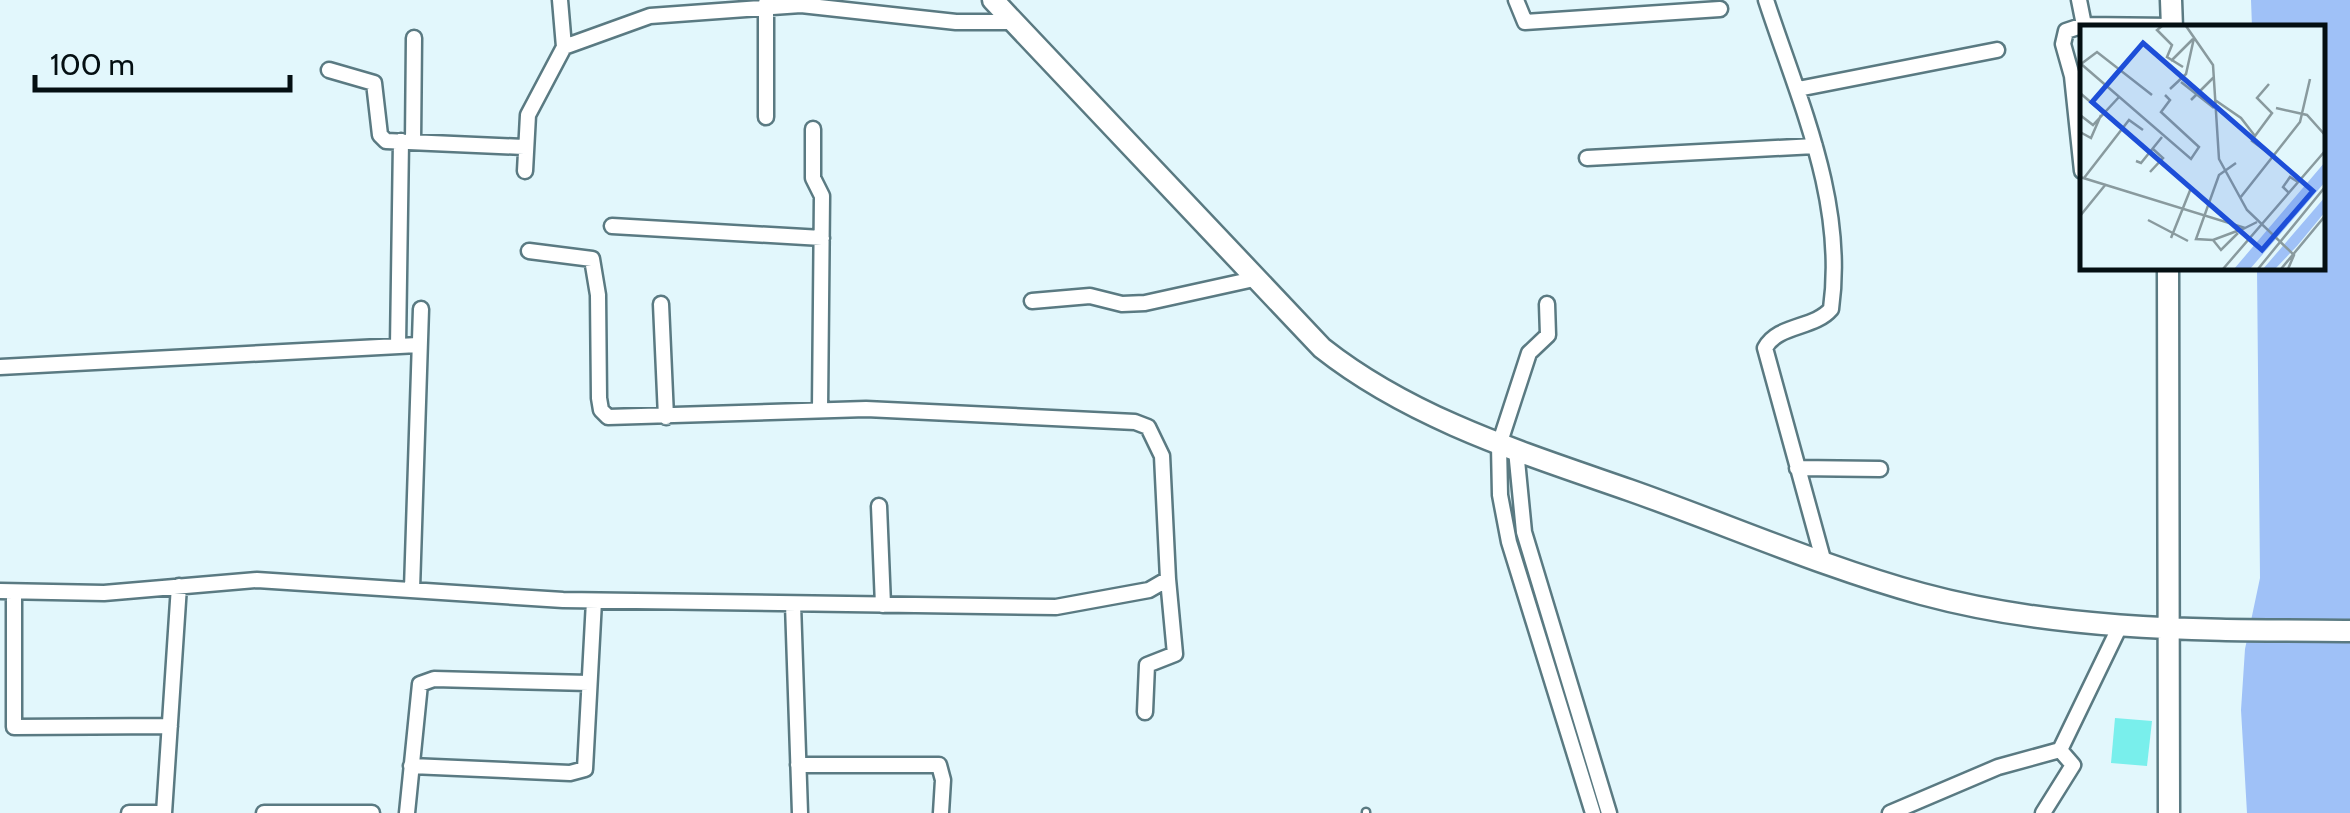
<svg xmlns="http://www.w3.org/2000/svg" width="2350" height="813" viewBox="0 0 2350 813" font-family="Cabin,sans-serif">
<rect width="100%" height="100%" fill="#e2f7fc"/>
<path fill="#9fc1f7" d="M2251,0H2350V813H2247L2241,710L2245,649L2260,578L2257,268H2322V28L2252,27Z"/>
<path fill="#79efec" d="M2115,718L2152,721L2147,766L2111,763Z"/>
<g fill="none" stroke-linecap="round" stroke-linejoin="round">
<defs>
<path id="lane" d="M1366,812V813"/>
<path id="street" d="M1516,0L1525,22L1720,9
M1766,0C1799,101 1846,201 1831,309C1814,329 1778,324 1765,348L1823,559
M2079,0L2084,25
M766,3V117
M564,47L650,16L801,5L956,22H1011
M329,70L374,83L380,135L386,141L524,147
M1798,89L1997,50
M813,129V178L822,196L820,410
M413,142L414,38
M1587,158L1815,146
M525,171L528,115L564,47L560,0
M2082,171L2072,76L2063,44L2066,31L2084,25L2172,26
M612,226L822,238
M1032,301L1090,296L1122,304L1145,303L1254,279
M661,304L666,417
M1547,304L1548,335L1529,353L1499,445L1500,495L1509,542L1593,813
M398,346L401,141
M0,367L418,345
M1516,450L1524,532L1609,813
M1797,468L1880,469
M879,506L883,605
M412,589L421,309
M0,591L104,593L257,580L563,600L1056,607L1149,590L1168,579L1162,456L1148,427L1135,422L866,409L608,417L601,410L599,398L598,295L592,259L529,251
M14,592V727L170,726
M793,604L800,813
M1145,712L1147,665L1175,654L1168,579
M798,765H939L943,780L941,813
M411,766L570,773L585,769L594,601
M129,813H164
M164,813L179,586
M264,813H372
M407,813L420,684L434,679L589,683
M1890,813L1998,767L2060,750L2119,628
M2043,813L2073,765L2060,750"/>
<path id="secondary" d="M993,0L1322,348C1412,419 1523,453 1629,490C1726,524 1823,567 1922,594C2062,632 2206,630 2350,631
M2171,0L2172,28
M2168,268L2169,813"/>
</defs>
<use href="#lane" stroke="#5a7a82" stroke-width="11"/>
<use href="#street" stroke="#5a7a82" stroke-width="19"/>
<use href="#secondary" stroke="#5a7a82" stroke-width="25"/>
<use href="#lane" stroke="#fff" stroke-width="6"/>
<use href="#street" stroke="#fff" stroke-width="14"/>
<use href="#secondary" stroke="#fff" stroke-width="20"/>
</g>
<g transform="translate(2080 25)">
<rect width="245" height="245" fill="#e2f7fc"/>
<path d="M245,137V157L170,244H154ZM245,172V187L217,221L195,244H183Z" fill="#9fc1f7"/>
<path fill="none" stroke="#899a9e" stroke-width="2.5" d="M82,1L77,5L92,20L87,32L103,42M106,1L133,40L139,134L167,185L214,230L208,244M91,36L113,14M0,38L111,134L119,122L81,87L90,75L85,70M1,39L17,27L72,70M101,57L134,83M90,64L106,49L114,13M0,68L41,103M111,75L134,52M135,75L161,93L175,111L172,116L187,127M196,83L227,90L245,110M0,90L13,100L39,72M0,107L11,113L21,90M175,111L192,88L177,73L189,59M56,136L61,138L82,112M156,138L139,150L116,214L133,215L165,203M70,147L83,133L73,124M0,152L165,203L177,197M4,153L49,95L63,105M209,168L203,162L210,152L218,157M160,173L220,97L230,54M0,191L26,159M68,195L108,216M91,213L111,163M133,215L141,225L158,208M143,244L245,126M178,244L245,162M201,244L245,191"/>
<path fill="#1d4ed8" fill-opacity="0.15" stroke="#1d4ed8" stroke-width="5" d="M63,18L233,166L182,225L12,77Z"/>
<rect width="245" height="245" fill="none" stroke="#040f12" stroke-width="5"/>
</g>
<path d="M35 75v15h255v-15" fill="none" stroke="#040f12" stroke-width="5"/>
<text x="50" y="75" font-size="30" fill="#040f12" stroke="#e2f7fc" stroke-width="8" paint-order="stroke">100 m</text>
</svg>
